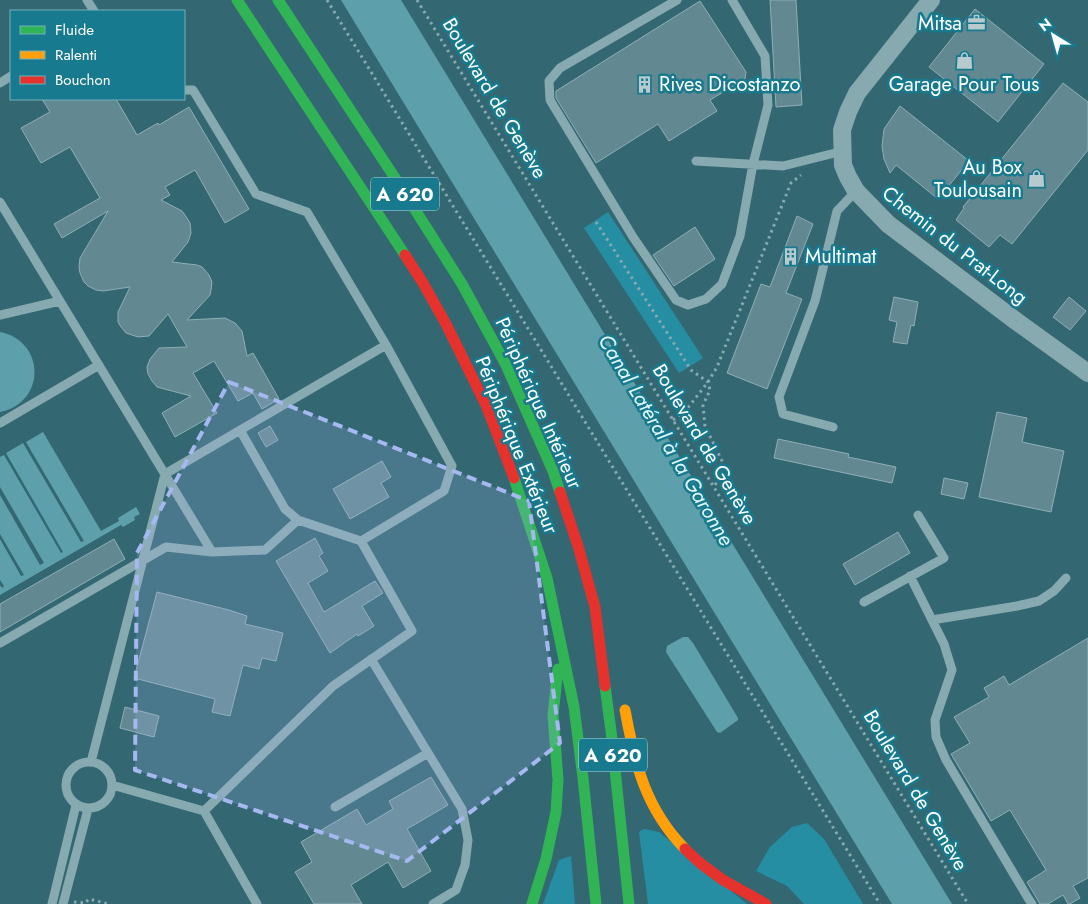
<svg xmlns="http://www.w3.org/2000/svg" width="1088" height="904" viewBox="0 0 1088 904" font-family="Jost,sans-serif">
<rect width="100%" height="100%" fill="#336873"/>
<path fill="#268ea2" d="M608,212L703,358L679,373L584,228Z
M807,823L824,839L863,904H804L787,886L756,871L770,847L792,827Z
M644,829L659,832L747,904H648L639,832Z
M571,856L575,904H543L559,860Z"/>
<path fill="#5da0ab" d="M341,0H401L952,904H892Z
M0,332C46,341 46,403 0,412Z
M43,432L101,531L119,521L118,518L136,507L140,514L134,517L135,520L123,527L121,525L0,595V585L2,588L4,586L0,580V539L21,576L24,575L0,534V495L40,565L44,563L0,487V457L4,455L61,553L63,552L6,453L23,443L81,542L84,541L26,442Z
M683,637H688L693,643L738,718V720L720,733L717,732L666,652L667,646Z"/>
<path fill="#628991" stroke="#8faeb5" d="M770,0H796L802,105L776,107Z
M700,1L746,72L745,79L710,100L717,111L669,141L658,124L596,163L556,98V91Z
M975,9L1044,64L998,122L929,67Z
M1063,83L1088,102V150L1012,244L1000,235L989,247L956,220L964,208L963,207Z
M42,99H116L137,135L158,123L159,125L189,107L249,209L225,223L195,170L165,187L170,195L161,200L182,211L187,218L190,223L191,233L188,242L172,262L197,265L202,267L209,275L212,282L211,290L210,295L187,320L225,318L235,323L242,331L247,356L253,353L279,399L262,409L253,393L238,401L214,361L193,373L217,413L175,437L162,413L191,396L157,387L152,381L148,374L147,367L150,359L159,348L187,347L168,314L149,336L138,337L126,333L121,327L118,322V312L130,287L103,291L96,290L88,286L84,282L80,273L79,267L80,258L108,211L62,238L54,224L100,198L70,147L41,163L21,128L50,112Z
M900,106L969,161L938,199L896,165L890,173L884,159L882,146L884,129Z
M797,216L813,224L786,293L802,299L767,389L727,373L761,284L770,287Z
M695,227L715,259L674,286L653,255Z
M894,297L918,302L914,326L911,325L907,344L893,342L897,322L889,320Z
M1069,297L1086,311L1070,330L1053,317Z
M997,412L1027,418L1022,442L1064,451L1051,512L979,497Z
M270,426L278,440L266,447L258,433Z
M778,439L849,454L848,457L896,467L892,483L774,458Z
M382,461L391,477L381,483L389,497L350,519L333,489Z
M944,478L968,483L964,499L941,494Z
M898,532L910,553L855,585L843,564Z
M315,538L323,553L319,556L328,571L308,583L324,612L375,581L383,593L362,606L374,626L358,636L357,634L330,653L276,561Z
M114,539L125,559L0,632V604Z
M157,592L229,610L247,616L245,624L283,633L276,661L262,658L259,669L243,665L230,716L212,712L215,699L134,678Z
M1088,638V878L1073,886L1080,898L1070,904H1068L1063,895L1048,904H1040L1027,882L1046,870L1010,810L991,821L951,754L970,743L954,717L989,697L984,688L1004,676L1009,685Z
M125,707L159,716L154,737L120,728Z
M431,777L448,805L407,829L431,871L403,888L388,862L351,885L362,904H314L295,872L312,862L301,842L357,809L366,825L393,809L389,801Z"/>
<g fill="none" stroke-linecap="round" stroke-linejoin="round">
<path stroke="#87a9b0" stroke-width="3" stroke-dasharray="2.5 4" stroke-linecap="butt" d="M327,0L880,904
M417,0L968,904
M596,222L691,370L708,382L710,390L703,405L705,426L723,463L722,476L714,486
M673,420L687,409L708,382L717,367L791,183L801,175
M74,902L85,903L89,899L109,904"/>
<path stroke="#87a9b0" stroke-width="9" d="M87,0L94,11
M677,0L560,68L549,81L550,100L633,237L676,300L688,305L706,299L722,284L740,236L753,164L768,105L765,56L732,0
M0,83L11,76
M184,90H193L256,194L307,212L386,345L452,466L444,491L361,541
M696,161L783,166L843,151
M0,202L212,552
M0,315L60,301
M0,423L99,365
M833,427L783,414L779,397L815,301L837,211L856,191
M910,576L944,644L952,670L935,720L936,737L946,760L1028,898L1032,904
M864,602L944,558L918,515
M932,620L1017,606L1039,601L1054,591L1066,578
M0,643L166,547L212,552L265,550L298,520
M371,659L462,809L468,840L465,865L456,890L433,904
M91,762L165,474L386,345
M66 785a23 23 0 1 1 46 0a23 23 0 1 1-46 0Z
M112,785L204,811L333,686L412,631L361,541L298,520L285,509L240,430
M335,807L428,753
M204,811L257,904
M52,904L76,805
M63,904L88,809"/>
<path stroke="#87a9b0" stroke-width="18" d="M931,0L857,93L848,112L842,130L843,165L848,177L856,191L888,224L1016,321L1088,373"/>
<path stroke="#30b455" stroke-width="11" d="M237,0L405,255
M278,0L397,181L462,284L505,363L553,471L560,492
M514,478L547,578L574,707L583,778L596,904
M605,686L611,731L629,904
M532,904L546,859L556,812L558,780L553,715L558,669"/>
<path stroke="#ff9f0a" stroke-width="11" d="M625,710C635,764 645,808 685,849"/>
<path stroke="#e5322d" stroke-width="11" d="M405,255L423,283L446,324L486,405L514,478
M560,492L578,546L595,607L605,686
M685,849L700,863L723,880L766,904"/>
</g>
<path fill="#a5b8ef" fill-opacity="0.2" stroke="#a5b8ef" stroke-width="4" stroke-dasharray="10 6" stroke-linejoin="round" d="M229,382L529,501L560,743L407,861L135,770L137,553Z"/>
<defs>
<symbol id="office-bare" viewBox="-9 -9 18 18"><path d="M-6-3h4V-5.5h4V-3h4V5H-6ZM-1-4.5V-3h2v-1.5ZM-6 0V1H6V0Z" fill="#b8cace" stroke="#187a8e" stroke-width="2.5" paint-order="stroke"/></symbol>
<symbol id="shop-bare" viewBox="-9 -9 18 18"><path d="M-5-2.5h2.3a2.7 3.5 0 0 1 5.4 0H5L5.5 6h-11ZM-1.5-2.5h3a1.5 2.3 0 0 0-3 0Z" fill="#b8cace" stroke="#187a8e" stroke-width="2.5" paint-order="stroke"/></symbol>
<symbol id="building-bare" viewBox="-9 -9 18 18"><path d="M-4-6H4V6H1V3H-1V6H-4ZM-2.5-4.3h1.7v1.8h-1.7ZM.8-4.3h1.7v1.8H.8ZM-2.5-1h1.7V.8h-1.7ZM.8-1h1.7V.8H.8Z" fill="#b8cace" stroke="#187a8e" stroke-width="2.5" paint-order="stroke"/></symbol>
</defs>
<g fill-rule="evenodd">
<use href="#office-bare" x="964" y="10" width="25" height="25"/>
<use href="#shop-bare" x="952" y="48" width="25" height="25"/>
<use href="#building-bare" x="632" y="72" width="25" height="25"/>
<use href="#shop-bare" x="1024" y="166" width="25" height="25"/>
<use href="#building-bare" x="778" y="244" width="25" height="25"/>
</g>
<g text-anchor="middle" stroke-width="5" stroke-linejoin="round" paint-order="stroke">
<g fill="#187a8e" stroke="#bad7dd" stroke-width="1">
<rect x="371" y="177.5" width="68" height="33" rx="4"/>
<rect x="579" y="738.5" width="68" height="33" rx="4"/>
</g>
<g font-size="19" font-weight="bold" fill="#fff">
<text x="405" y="201">A 620</text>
<text x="613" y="762">A 620</text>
</g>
<g font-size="20" fill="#fff" stroke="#187a8e" text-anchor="end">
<text x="962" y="30">Mitsa</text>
<text x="659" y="91" text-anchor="start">Rives Dicostanzo</text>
<text x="964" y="91" text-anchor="middle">Garage Pour Tous</text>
<text x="1022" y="174">Au Box<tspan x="1022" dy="23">Toulousain</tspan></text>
<text x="805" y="263" text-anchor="start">Multimat</text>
</g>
<g font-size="20" fill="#fff" stroke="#187a8e">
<text transform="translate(495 98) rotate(59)" y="7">Boulevard de Genève</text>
<text transform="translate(955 245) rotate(38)" y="7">Chemin du Prat-Long</text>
<text transform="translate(539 403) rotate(66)" y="7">Périphérique Intérieur</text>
<text transform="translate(705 444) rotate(59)" y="7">Boulevard de Genève</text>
<text transform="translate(517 445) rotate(68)" y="7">Périphérique Extérieur</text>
<text transform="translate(916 790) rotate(59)" y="7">Boulevard de Genève</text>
</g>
<g font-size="21" font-style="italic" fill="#e3f8fc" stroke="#187a8e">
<text transform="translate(666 440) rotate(59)" y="7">Canal Latéral à la Garonne</text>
</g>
</g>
<rect x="10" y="10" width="175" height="90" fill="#187a8e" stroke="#74afbb"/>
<rect x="20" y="26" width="25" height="8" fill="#30b455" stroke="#74afbb"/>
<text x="55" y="35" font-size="15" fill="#ffffff">Fluide</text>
<rect x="20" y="51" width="25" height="8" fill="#ff9f0a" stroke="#74afbb"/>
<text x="55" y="60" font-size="15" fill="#ffffff">Ralenti</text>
<rect x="20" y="76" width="25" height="8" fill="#e5322d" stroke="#74afbb"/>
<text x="55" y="85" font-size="15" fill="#ffffff">Bouchon</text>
<g transform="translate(1053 35) rotate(323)" stroke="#187a8e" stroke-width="4" paint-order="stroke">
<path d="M0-4L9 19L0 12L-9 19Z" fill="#ffffff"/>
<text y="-8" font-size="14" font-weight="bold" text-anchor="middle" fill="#ffffff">N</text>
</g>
</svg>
